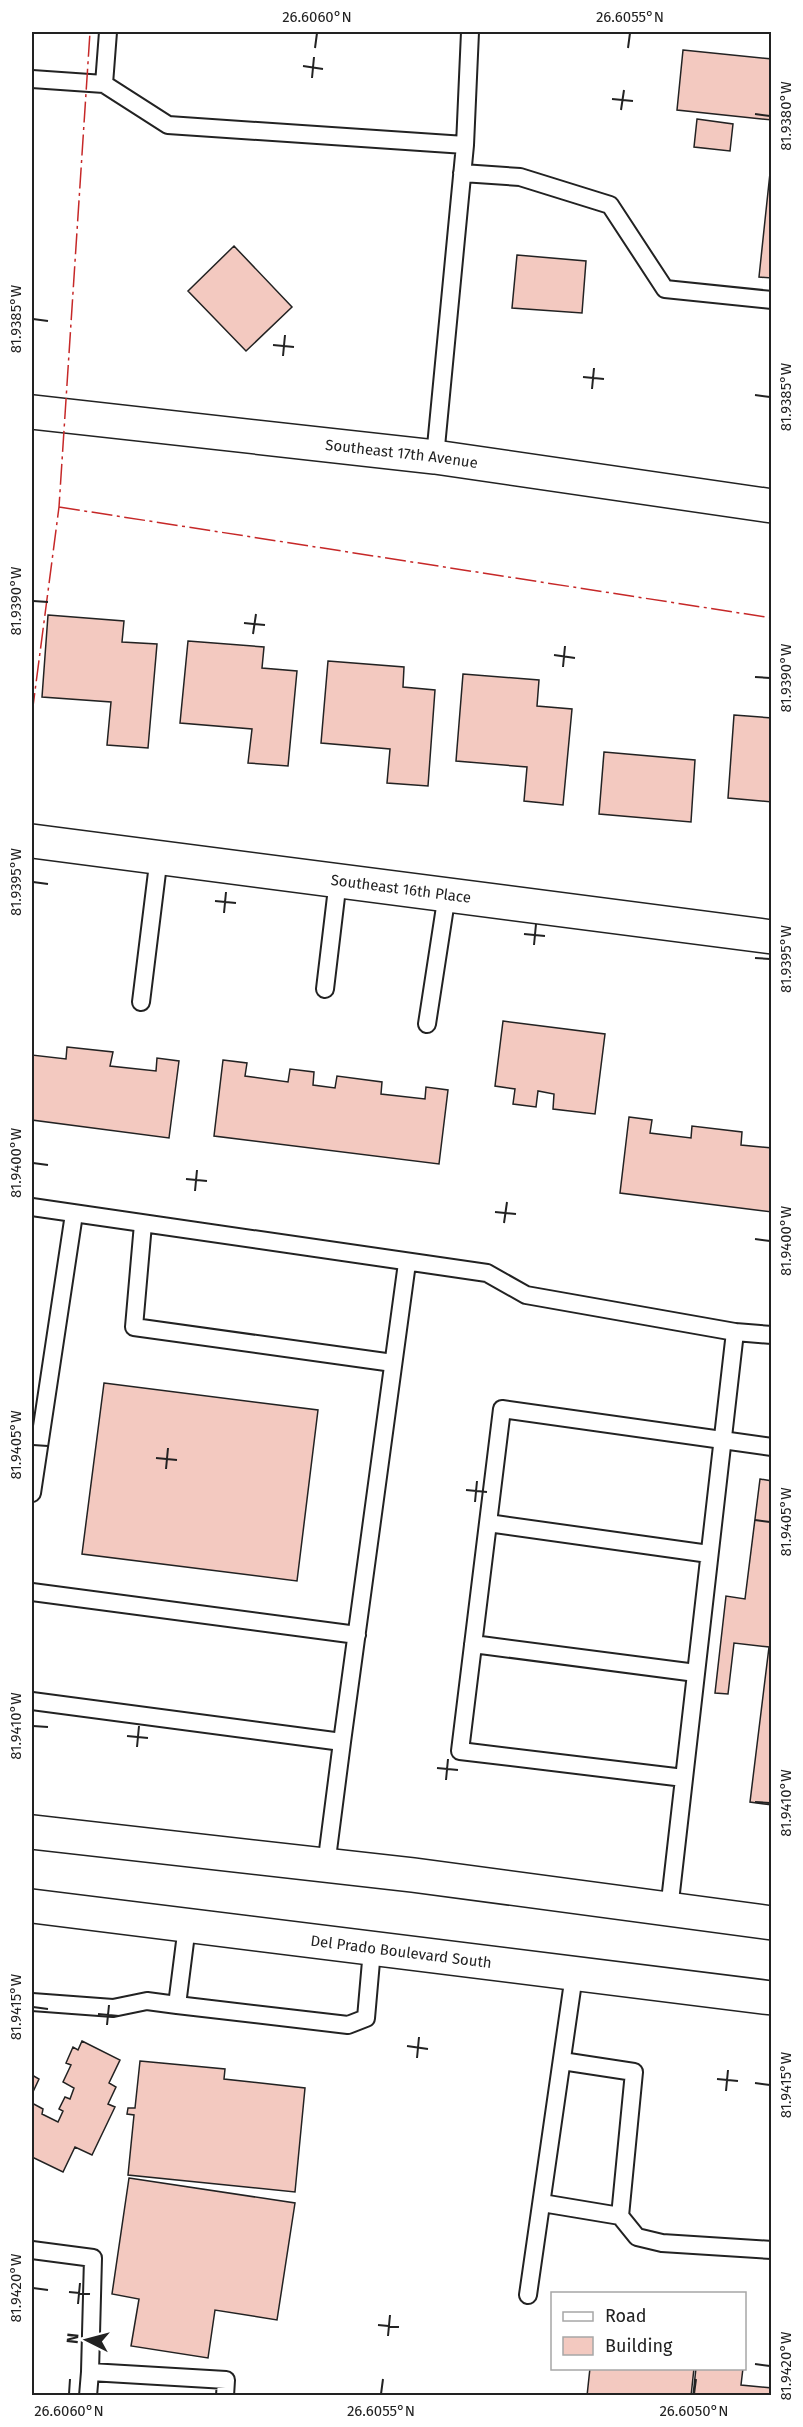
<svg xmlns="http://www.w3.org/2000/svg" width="803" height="2427" viewBox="0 0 803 2427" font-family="'Fira Sans',sans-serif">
<rect width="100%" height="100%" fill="#fff"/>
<path fill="#f3c9c0" stroke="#222" stroke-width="1.5" d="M683,50L772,59V120L677,110Z
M697,119L733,124L730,151L694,147Z
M772,154V278L759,277Z
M234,246L292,307L246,351L188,291Z
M517,255L586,261L582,313L512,308Z
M48,615L124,621L122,642L157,644L148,748L107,745L111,702L42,697Z
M188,641L264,647L262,668L297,671L288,766L248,763L252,729L180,723Z
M328,661L404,667L403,687L435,690L428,786L387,783L390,749L321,743Z
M463,674L539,680L537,706L572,709L563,805L524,801L527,767L456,761Z
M734,715L772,718V802L728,798Z
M604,752L695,760L691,822L599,814Z
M503,1021L605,1034L595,1114L553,1109L554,1094L538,1091L536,1107L513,1104L515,1089L495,1086Z
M67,1047L113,1052L110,1066L156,1071L157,1058L179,1061L169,1138L32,1120V1055L66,1059Z
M223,1060L247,1063L245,1076L288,1082L290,1069L314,1072L313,1085L335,1088L337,1076L382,1082L381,1094L425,1099L426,1087L448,1090L439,1164L214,1136Z
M629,1117L652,1120L650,1133L691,1138L692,1126L742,1132L741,1145L772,1148V1212L620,1193Z
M104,1383L318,1410L297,1581L82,1554Z
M760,1479L772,1481V1805L750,1802L769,1647L734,1643L728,1694L715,1693L726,1596L745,1599Z
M82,2041L120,2060L109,2083L116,2087L108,2104L115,2107L92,2155L75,2147L63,2172L32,2157V2103L43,2109L42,2114L58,2122L63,2111L59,2109L65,2097L70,2099L74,2088L63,2082L71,2065L66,2063L73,2047L78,2050Z
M140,2061L225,2069L224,2079L305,2088L295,2192L128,2175L134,2115L127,2114L128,2108H135Z
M32,2075L39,2079L32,2094Z
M129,2178L295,2203L277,2320L215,2310L208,2358L131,2346L139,2299L112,2294Z
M590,2368H694L691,2396H587Z
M696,2368H743L741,2385L772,2388V2396H693Z"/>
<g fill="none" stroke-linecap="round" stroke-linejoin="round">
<defs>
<path id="lane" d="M32,79L104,84L108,32
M104,84L168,125L465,145L435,457
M465,145L470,32
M462,173L520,177L610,205L665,289L772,300
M325,989L338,880
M141,1002L159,856
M427,1024L447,894
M32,1207L487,1273L526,1295L735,1332
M143,1224L134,1327L393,1363
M32,1493L74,1214
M488,1523L709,1554
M32,1592L357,1635
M473,1644L696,1673
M32,1701L342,1742L407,1263
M684,1778L460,1751L502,1409L772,1447
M326,1866L342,1742
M669,1910L735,1332L772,1335
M187,1926L177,2005L348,2025L366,2018L372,1950
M32,2002L113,2008L147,2001L177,2005
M562,2061L634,2072L620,2216
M542,2203L620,2216L637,2237L662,2243L772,2250
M32,2250L93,2258L90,2372
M528,2295L574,1975
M88,2396L90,2372L226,2380L225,2396"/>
<g id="street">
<path id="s1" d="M32,841L772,937"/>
</g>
<g id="secondary">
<path id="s2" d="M32,412L435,457L772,506"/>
</g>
<g id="primary">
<path d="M32,1832L413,1875L772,1923"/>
<path id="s3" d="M32,1906L772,1998"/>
</g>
</defs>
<use href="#lane" stroke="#222" stroke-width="20"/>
<use href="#street" stroke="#222" stroke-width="36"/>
<use href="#secondary" stroke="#222" stroke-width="36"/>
<use href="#primary" stroke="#222" stroke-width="36"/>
<use href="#lane" stroke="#fff" stroke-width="16"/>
<use href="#street" stroke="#fff" stroke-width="33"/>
<use href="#secondary" stroke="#fff" stroke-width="33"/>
<use href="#primary" stroke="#fff" stroke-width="33"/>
<path stroke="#c62828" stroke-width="1.5" stroke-dasharray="21 4.5 3 4.5" stroke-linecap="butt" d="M59,507L772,618
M32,714L59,507L90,32"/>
</g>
<path fill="none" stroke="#222" stroke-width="2" d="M315,48L317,33M628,48L630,33M303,66L323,69M312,78L314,57M612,99L633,101M621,110L624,90M755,114L770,116M33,319L48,321M273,345L294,347M283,356L285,335M583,377L604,379M592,389L594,368M755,395L770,397M33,601L48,602M244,623L265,625M253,634L256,614M554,655L575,658M563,667L565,646M755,677L770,678M33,882L48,884M215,901L236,903M224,913L226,892M524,934L545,936M534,945L536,924M755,958L770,959M33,1163L48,1165M186,1179L207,1181M195,1191L197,1170M495,1212L516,1214M504,1223L507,1202M755,1239L770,1241M33,1445L48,1446M156,1458L177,1460M166,1469L168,1448M466,1490L487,1492M475,1502L477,1481M755,1520L770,1522M33,1726L48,1727M127,1736L148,1738M137,1747L139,1726M437,1768L458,1770M446,1780L448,1759M755,1802L770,1803M33,2007L48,2009M98,2014L119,2016M107,2025L109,2005M407,2046L428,2049M417,2058L419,2037M717,2079L738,2081M755,2083L770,2085M726,2091L728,2070M33,2288L48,2290M69,2292L90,2294M78,2304L80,2283M378,2325L399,2327M388,2336L390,2315M755,2364L770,2366M69,2394L70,2379M381,2394L383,2379M694,2394L696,2379"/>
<g text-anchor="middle" stroke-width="4.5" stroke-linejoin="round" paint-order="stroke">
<g font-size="15" fill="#222" stroke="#fff">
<text dy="5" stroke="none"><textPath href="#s2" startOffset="372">Southeast 17th Avenue</textPath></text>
<text dy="5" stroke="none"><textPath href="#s1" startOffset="372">Southeast 16th Place</textPath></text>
<text dy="5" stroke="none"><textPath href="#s3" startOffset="372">Del Prado Boulevard South</textPath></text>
</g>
</g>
<rect width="803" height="2427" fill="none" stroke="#ffffff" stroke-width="66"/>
<rect x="551" y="2292" width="195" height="78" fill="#ffffff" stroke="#a7a7a7" stroke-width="1.5"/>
<rect x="563" y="2312" width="30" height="9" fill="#ffffff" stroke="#a7a7a7" stroke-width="1.5"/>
<text x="605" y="2322" font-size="18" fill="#222222">Road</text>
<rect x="563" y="2337" width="30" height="18" fill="#f3c9c0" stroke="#a7a7a7" stroke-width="1.5"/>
<text x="605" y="2352" font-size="18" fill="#222222">Building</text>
<g transform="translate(87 2340) rotate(276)" stroke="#ffffff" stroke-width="4.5" paint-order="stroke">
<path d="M0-4.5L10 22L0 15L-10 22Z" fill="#222222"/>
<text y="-9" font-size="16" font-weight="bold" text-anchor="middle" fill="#222222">N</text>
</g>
<rect x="33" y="33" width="737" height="2361" fill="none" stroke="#222" stroke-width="2"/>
<g font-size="15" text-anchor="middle" fill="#222">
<text x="317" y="22">26.6060°N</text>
<text x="630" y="22">26.6055°N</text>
<text transform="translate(786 116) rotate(-90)" y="5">81.9380°W</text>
<text transform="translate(16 319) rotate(-90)" y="5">81.9385°W</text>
<text transform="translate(786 397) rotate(-90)" y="5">81.9385°W</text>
<text transform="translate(16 601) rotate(-90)" y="5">81.9390°W</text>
<text transform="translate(786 678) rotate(-90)" y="5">81.9390°W</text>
<text transform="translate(16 882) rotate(-90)" y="5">81.9395°W</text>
<text transform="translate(786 959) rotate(-90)" y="5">81.9395°W</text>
<text transform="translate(16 1163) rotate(-90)" y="5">81.9400°W</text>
<text transform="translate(786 1241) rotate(-90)" y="5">81.9400°W</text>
<text transform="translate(16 1445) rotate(-90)" y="5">81.9405°W</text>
<text transform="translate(786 1522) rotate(-90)" y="5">81.9405°W</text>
<text transform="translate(16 1726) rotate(-90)" y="5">81.9410°W</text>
<text transform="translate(786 1803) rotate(-90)" y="5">81.9410°W</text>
<text transform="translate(16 2007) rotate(-90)" y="5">81.9415°W</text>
<text transform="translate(786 2085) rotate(-90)" y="5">81.9415°W</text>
<text transform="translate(16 2288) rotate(-90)" y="5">81.9420°W</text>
<text transform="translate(786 2366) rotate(-90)" y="5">81.9420°W</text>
<text x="69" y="2416">26.6060°N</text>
<text x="381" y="2416">26.6055°N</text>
<text x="694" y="2416">26.6050°N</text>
</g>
</svg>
